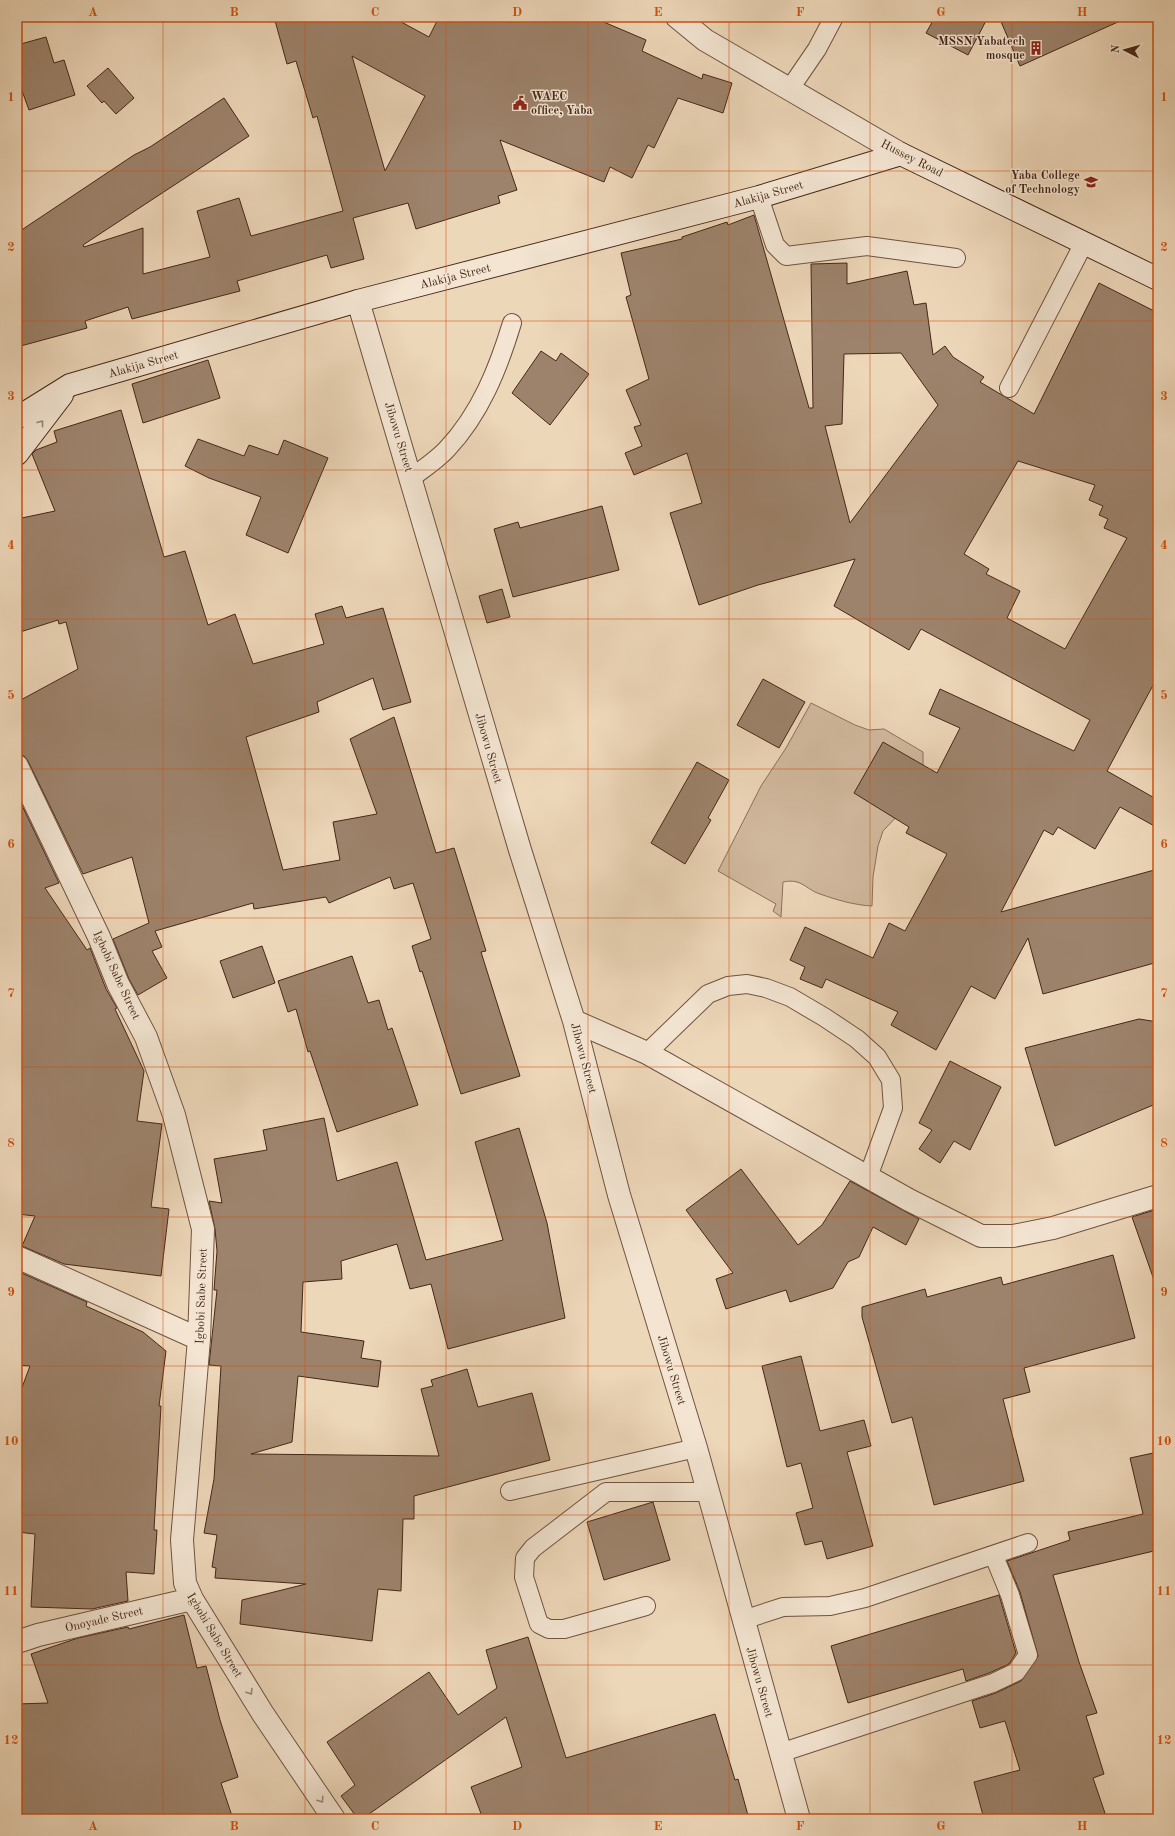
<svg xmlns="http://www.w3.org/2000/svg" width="1175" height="1836" viewBox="0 0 1175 1836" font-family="'Old Standard TT',serif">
<rect width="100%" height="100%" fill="#edd7b9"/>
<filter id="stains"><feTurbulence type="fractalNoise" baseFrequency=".005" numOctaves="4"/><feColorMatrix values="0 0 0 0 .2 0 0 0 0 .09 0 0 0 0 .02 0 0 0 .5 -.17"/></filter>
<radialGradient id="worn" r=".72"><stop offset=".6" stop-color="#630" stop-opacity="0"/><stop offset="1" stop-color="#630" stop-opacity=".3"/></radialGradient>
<path fill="#d1b99e" stroke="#8c705b" d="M811,703L855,725L869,730L884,729L923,752V773L903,810L883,831L878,846L873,877L872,906C854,905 837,900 820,894C805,889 802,878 783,882L781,917L773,911L776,904L718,871L761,786L786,748Z"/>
<path fill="#9d836c" stroke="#462718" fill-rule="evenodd" d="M274,17H392L429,37L439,17H592L646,40L642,51L702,79L703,74L732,83L723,113L678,98L654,148L648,145L632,178L610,167L604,182L500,140L517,190L498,196L500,203L416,229L408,203L353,218L364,259L331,268L327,255L237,281L240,291L132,319L128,307L85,321L87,328L17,347V233L134,155L150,147L224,98L249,136L83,245L84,247L143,228V274L210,257L197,211L239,198L251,236L343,211L317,116L313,118L296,61L287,64ZM352,56L425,96L385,171Z
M935,17H988L968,55L926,33Z
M999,17H1129L1020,66Z
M46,37L54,63L64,60L75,95L29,110L17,77V45Z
M108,68L134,98L116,114L104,101L102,103L87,86Z
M754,215L809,408H813L811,264L847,263V284L907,271L914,305L926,303L933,355L945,346L953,357L984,377L980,382L1034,414L1099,283L1158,313V676L1107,771L1158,800V828L1120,807L1095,849L1058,827L1053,835L1044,830L1001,912L1158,869V962L1043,994L1028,938L995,999L971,986L936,1050L891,1025L898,1012L826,979L822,988L800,979L805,967L790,960L805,927L873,958L889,923L905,931L947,854L906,833L909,827L854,793L883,742L937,773L960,728L929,714L940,689L1074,751L1090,720L921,629L909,650L834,606L855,559L758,585L699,605L670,513L702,503L687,453L634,475L625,453L642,446L634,427L641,425L626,390L649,379L626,297L631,295L621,253L682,239V237L727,222L728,225ZM901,353L938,405L850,523L825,426L842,424L844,354ZM1018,461L1095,485L1089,500L1103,506L1099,515L1108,519L1104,528L1127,538L1065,649L1007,618L1020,591L986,574L989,569L964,554Z
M541,351L556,361L561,353L589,374L550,425L512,393Z
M208,360L220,398L143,423L132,384Z
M121,410L164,557L185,551L208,625L235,614L253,664L324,644L315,614L342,606L346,618L383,608L411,702L383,710L373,678L317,702L319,712L246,737L283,870L340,860L333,822L377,814L350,739L394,717L436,853L454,848L486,951L481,952L520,1076L461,1094L422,971L420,972L412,946L431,939L413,883L394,889L390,877L329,903L326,897L254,909L253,903L155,931L162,947L152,951L167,978L138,995L129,979L113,939L149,923L132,857L83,874L28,761L24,756L17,754V702L78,669L66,622L59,624L58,620L17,633V519L55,511L32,454L36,450L57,442L54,431Z
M198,439L244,456L249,445L278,455L284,440L328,458L288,553L246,535L261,497L209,478L185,466Z
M602,506L619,570L513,597L494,529L518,522L520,528Z
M502,589L510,617L487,623L479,596Z
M763,679L805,702L779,748L737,725Z
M697,762L729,780L708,818L711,820L685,864L651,843Z
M17,795L59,883L45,888L87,950L90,948L106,989L117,1008L115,1009L144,1071L137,1121L162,1124L151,1207L169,1209L161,1276L64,1264L22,1246L35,1216L17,1214Z
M262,946L275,983L233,998L220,961Z
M352,956L368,1003L379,1000L388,1030L392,1028L418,1105L337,1132L310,1051L308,1052L296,1009L288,1012L278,981Z
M1139,1019L1158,1022V1103L1055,1146L1025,1048Z
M950,1061L1001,1087L970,1150L954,1141L940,1163L919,1149L932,1130L919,1123Z
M324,1118L337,1181L397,1162L426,1260L503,1240L475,1142L519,1128L547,1223L565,1318L448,1349L431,1284L410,1289L397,1244L341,1261L342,1279L303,1282L301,1332L364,1341L361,1358L381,1361L378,1387L298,1376L292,1442L251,1454L439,1456L421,1389L433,1386L431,1380L467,1369L478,1407L532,1393L550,1460L414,1496V1519H403L401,1591L378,1589L372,1641L240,1624L242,1600L306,1584L215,1578L216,1568L212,1567L217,1535L204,1533L214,1479L221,1366L209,1365L217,1290H214L217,1251L215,1229L209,1201L222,1203L214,1159L267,1150L263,1130Z
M741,1169L798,1245L822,1225L850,1181L919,1219L906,1245L873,1227L859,1257L848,1262L833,1288L790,1302L786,1290L726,1309L716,1279L733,1273L686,1210Z
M1158,1209V1279L1154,1280L1132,1217Z
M1113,1255L1135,1338L1024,1368L1030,1392L1003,1399L1024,1481L934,1505L912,1417L892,1423L862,1317V1307L925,1289L927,1297L1001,1277L1003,1285Z
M17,1271L87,1302L86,1306L143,1332L166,1351L159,1406H161L154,1530H157L154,1574L126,1572L128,1601L92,1609L31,1607L35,1534L17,1532V1401L30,1366L17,1365Z
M801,1356L820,1431L864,1420L871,1446L847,1452L873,1546L827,1559L822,1541L805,1545L796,1513L813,1508L801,1463L787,1467L762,1366Z
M1158,1452V1550L1053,1575L1079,1662L1097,1713L1086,1716L1104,1774L1093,1778L1107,1819H984L974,1782L1020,1770L1005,1721L980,1728L972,1701L996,1693L1021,1681L1038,1656L1020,1592L1007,1561L1070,1540L1068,1532L1143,1514L1130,1458Z
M653,1502L670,1560L604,1580L587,1522Z
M999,1595L1016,1653L1009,1664L989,1673L966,1681L963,1669L848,1703L831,1646Z
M184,1615L197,1668L206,1666L220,1720L238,1777L221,1783L233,1819H17V1704L48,1703L31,1654L78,1638L128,1627L129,1629Z
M528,1637L566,1758L715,1714L735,1780L738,1779L749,1819H483L471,1787L522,1767L506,1717L362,1819H358L341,1796L355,1785L327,1742L429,1672L458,1715L497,1688L486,1650Z"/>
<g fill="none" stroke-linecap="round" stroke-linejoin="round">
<defs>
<path id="lane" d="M789,90L817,49L834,17
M759,197L775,245L786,256L867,246L956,258
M1009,388L1084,243
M411,478C423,469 437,460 447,449C480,414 498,369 512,323
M647,1053L708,994L728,986L747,984L766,988L790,997L824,1017L857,1039L877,1057L891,1080L893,1108L868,1177
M510,1491L696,1448
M646,1606L564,1629H549L539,1624L524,1577L525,1558L533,1548L606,1492H707
M743,1620L783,1607L830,1606L865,1598L1028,1543
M780,1753L993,1683L1016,1672L1028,1655L1010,1595L994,1556"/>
<path id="street" d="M677,17L705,40L901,154
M358,301L520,850L574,1021L619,1195L696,1448L799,1819
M17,766L99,937L118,984L146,1037L174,1115L203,1229L199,1339L182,1540L185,1583L192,1599L263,1714L334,1819
M574,1021L647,1053L909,1200L981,1236H1013L1053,1228L1158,1196
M17,1257L199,1339
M17,1642L38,1635L192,1599"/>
<path id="secondary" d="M17,418L70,385L358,301L759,197L901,154L1158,279
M17,454L62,395"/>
</defs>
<use href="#lane" stroke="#705340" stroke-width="20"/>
<use href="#street" stroke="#705340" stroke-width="24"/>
<use href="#secondary" stroke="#462718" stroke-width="24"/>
<use href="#lane" stroke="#f3e5d2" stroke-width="18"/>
<use href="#street" stroke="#f3e5d2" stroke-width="22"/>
<use href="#secondary" stroke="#f3e5d2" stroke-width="22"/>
</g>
<defs><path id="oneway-chevron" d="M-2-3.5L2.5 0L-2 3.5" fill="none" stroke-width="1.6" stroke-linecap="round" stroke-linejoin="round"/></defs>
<g stroke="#9c8675">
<use href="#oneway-chevron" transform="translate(41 423) rotate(-53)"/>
<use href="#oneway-chevron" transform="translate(250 1692) rotate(58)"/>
<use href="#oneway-chevron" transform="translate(321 1800) rotate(56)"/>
</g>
<path fill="none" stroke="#d0520e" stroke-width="1" stroke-opacity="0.55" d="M163,17V1819M305,17V1819M446,17V1819M588,17V1819M729,17V1819M870,17V1819M1012,17V1819M17,171H1158M17,321H1158M17,470H1158M17,619H1158M17,769H1158M17,918H1158M17,1067H1158M17,1217H1158M17,1366H1158M17,1515H1158M17,1665H1158"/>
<defs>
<symbol id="building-bare" viewBox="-9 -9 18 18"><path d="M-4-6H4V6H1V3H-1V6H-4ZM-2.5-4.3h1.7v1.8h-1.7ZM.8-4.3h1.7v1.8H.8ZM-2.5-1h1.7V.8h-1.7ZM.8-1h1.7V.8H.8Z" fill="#8f2418" stroke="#f3e5d2" stroke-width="2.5" paint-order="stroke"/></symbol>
<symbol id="civic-bare" viewBox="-9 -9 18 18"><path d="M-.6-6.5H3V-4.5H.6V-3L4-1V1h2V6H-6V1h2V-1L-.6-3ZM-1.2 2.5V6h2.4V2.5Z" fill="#8f2418" stroke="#f3e5d2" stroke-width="2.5" paint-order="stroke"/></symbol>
<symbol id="university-bare" viewBox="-9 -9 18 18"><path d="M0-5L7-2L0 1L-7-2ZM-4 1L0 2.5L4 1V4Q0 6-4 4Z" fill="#8f2418" stroke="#f3e5d2" stroke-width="2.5" paint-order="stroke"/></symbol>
</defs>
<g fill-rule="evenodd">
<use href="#building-bare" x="1026" y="38" width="20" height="20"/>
<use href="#civic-bare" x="510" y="93" width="20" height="20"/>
<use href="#university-bare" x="1081" y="172" width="20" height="20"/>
</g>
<g text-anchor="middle" stroke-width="3" stroke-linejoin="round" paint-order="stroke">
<g font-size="12" font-weight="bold" fill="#462718" stroke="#f3e5d2" text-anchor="end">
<text x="1025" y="45">MSSN Yabatech<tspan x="1025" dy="14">mosque</tspan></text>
<text x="531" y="100" text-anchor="start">WAEC<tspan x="531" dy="14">office, Yaba</tspan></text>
<text x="1080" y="179">Yaba College<tspan x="1080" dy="14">of Technology</tspan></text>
</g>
<g font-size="12" fill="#462718" stroke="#f3e5d2">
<text transform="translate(912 158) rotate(27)" y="4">Hussey Road</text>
<text transform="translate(768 194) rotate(-16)" y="4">Alakija Street</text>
<text transform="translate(455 276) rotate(-14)" y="4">Alakija Street</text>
<text transform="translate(143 364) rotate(-16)" y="4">Alakija Street</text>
<text transform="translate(399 437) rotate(73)" y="4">Jibowu Street</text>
<text transform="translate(489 748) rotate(74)" y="4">Jibowu Street</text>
<text transform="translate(117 975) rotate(65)" y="4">Igbobi Sabe Street</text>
<text transform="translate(584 1058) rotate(75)" y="4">Jibowu Street</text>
<text transform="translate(201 1296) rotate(-88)" y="4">Igbobi Sabe Street</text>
<text transform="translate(672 1370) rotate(73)" y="4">Jibowu Street</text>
<text transform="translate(104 1619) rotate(-13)" y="4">Onoyade Street</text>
<text transform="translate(215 1635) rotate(59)" y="4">Igbobi Sabe Street</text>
<text transform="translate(760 1682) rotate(74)" y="4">Jibowu Street</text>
</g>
</g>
<rect width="1175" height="1836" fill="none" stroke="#edd7b9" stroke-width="44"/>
<g transform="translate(1125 50) rotate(276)" stroke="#f3e5d2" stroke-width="3" paint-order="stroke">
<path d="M0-3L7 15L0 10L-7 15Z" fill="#462718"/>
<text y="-6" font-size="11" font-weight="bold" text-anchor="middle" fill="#462718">N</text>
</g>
<rect x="22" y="22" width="1131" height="1792" fill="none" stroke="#d0520e" stroke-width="1.5"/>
<g font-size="13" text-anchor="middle" font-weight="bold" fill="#d0520e">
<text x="93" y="16">A</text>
<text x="234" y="16">B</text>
<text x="375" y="16">C</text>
<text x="517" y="16">D</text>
<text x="658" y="16">E</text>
<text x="800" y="16">F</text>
<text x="941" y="16">G</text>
<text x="1082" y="16">H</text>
<text x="11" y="101">1</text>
<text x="1164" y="101">1</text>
<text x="11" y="251">2</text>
<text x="1164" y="251">2</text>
<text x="11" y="400">3</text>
<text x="1164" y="400">3</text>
<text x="11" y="549">4</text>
<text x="1164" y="549">4</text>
<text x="11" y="699">5</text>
<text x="1164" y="699">5</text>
<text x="11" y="848">6</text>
<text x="1164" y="848">6</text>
<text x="11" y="997">7</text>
<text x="1164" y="997">7</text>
<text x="11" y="1147">8</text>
<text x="1164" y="1147">8</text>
<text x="11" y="1296">9</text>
<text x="1164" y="1296">9</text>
<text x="11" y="1445">10</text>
<text x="1164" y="1445">10</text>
<text x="11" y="1595">11</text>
<text x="1164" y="1595">11</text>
<text x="11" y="1744">12</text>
<text x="1164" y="1744">12</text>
<text x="93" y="1830">A</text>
<text x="234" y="1830">B</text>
<text x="375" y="1830">C</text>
<text x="517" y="1830">D</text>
<text x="658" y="1830">E</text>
<text x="800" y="1830">F</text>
<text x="941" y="1830">G</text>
<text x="1082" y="1830">H</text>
</g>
<rect width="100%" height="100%" filter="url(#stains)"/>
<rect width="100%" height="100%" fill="url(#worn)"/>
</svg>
